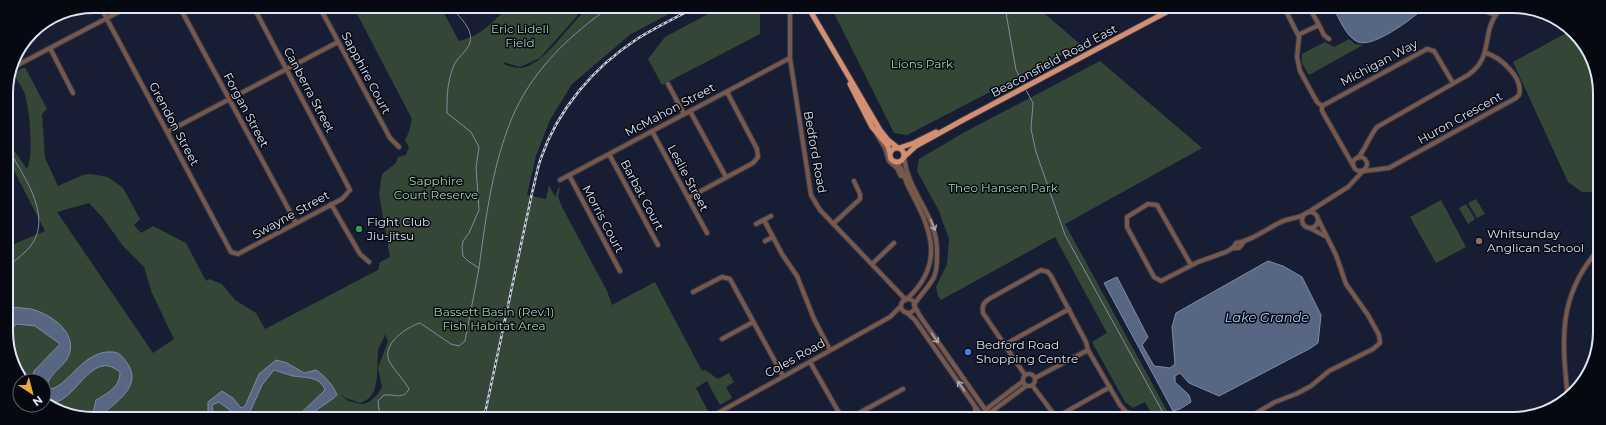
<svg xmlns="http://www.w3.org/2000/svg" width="1606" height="425" viewBox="0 0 1606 425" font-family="Montserrat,sans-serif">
<rect width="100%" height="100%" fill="#171e33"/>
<path fill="#344736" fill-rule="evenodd" d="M353,6H440L459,41C481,36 493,22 509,6L578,7L577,16L540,58L520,67L503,62L505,65C510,66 516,68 521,68C546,65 569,22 590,7H682L631,34L572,84L550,120L536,156L527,195L546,199L549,185L555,197L558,189L560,187L558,197L562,207L607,291L612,305L655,282L702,371L705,370L718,379L729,373L734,382L726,387L732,398L720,405L707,381L696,388L708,411L696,418L76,417L44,400V381H25L8,349L7,247L45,231L7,157L6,139L27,169C34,157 30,106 24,92C21,86 17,79 13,73L25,67L47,109L42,114L45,158L58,186L83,175L91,174L108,177L123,188L140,219L134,225L141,233L153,226L186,243L206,281L209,279L222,284L235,300L256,313L265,329L378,270L380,262L390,257L379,194L382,174L396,163L398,157L406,155L409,147L405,140L409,132L412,119ZM89,203L103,218L123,246L144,267L152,293L174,339L153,353L57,212ZM385,334L388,341L378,368L382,387L378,394L369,402L362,404L348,401L340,394L346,398L360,403C382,397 376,368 378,351C379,345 384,340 385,334Z
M721,7H757L760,13V34L662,85L648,59L665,37Z
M831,7H1037L1081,45L907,135L894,133Z
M1572,30L1575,32L1598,76V194L1593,192H1582L1568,182L1513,62Z
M1349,39L1355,44L1363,45L1309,75L1302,63V54L1325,42L1334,47Z
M1100,61L1202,148L1065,224L1171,418H1154L1145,402L1133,408L1125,402L1092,342L1107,333L1055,237L941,300L938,296L936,287L947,264L949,239L939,211L917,171L919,159L963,133Z
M1476,199L1485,214L1477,218L1468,203Z
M1441,200L1466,247L1436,263L1410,217Z
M1466,204L1475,219L1468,224L1459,208Z"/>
<path fill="#566683" stroke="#7f8ca5" d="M1333,7L1424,8C1413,18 1374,48 1358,42C1346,37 1339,18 1333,7Z
M1268,261L1283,266L1302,277L1321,315L1318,343L1309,349L1219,396L1189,383L1180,373L1175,376V382L1189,395L1191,402L1180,409L1173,411L1104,283L1117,277L1148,337L1142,345L1154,366L1170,368L1175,364L1172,327L1176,313Z
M12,307C18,308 25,308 31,309C51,314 81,334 67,359C62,368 45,377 48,389C67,390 82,349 113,352C119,352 124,358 127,363C142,384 120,399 105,412L104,417H92L96,400C108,393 120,387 120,372C117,370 113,367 109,366C84,361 69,414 44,400V381H32L34,371L60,344L35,326L17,324L8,331L7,309Z
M276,360L287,363L304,373L316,370C325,376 333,385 337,395C328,404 316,408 308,418H296L325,390C320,376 305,378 293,376C286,374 280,372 274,370L262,385L249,414L245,417H239L219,402L212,405L214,417H208V402L222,391L233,398L241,408L245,406L259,374Z"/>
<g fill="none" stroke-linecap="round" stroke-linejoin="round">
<path stroke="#7f8ca5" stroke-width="1" d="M1005,7L1016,70L1024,85
M8,80L13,77
M1026,90L1033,103L1031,129L1036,152L1065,235L1166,418
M7,147C24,177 58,222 25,252C19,257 14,263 7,265
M479,268C486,216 493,160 515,111C535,68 572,33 610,7
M384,418L379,410L378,401L384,395C395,394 403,400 409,389C404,379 394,371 389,361C382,343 407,327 420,323L451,344L459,346L465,341L479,268L468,261L463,256L462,248L463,241L469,233L479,210L476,167L479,147L471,132L447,113C447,96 447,82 454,65C457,58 465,53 469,45C476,30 458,16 450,6"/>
<defs>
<path id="minor" d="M100,6L231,252L238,254L342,199L350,190L253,6
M179,6L296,223
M319,6L390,138L399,147
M1284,7L1299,37L1297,57L1300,71L1317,102L1322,106V111L1354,167
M1485,8L1487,12L1493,14L1498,12L1500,8
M790,9V58L811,195L820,210L906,300
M1498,12L1510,9
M1319,25L1324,35L1329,39
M1298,35L1319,25L1309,7
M50,48L73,93
M10,69L130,6
M668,84L684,114
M1322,106L1427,49L1434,51L1453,83
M690,111L726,177
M652,131L707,233
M167,132L338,42
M877,135L885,148L889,161L897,168L901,176
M609,154L658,245
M1353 164a7 7 0 1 1 14 0a7 7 0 1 1-14 0Z
M904,158C909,196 939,215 937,256C937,263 937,270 934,277C929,287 920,295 914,305
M1358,158C1366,148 1369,137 1377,127L1468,75C1494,57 1481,35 1497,13
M895,161C904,168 904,179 909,188C931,229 946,263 907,299
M1364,171L1389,168L1516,98L1519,95C1524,78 1500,57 1486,53
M569,175L620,271
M560,180L790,58
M688,198L753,163L758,157L757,149L727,92
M331,204L360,254L369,262
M1302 220a8 8 0 1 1 16 0a8 8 0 1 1-16 0Z
M1307,213L1348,187L1363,171
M764,220L782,254L797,276L814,319L830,350
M756,224L771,216
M833,224L860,199V194L854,181
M1310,228L1325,236
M765,241L773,237
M1232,248H1239L1243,243
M872,264L894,243
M1191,265L1157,205L1148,204L1127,217V227L1154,277L1161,281L1198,262L1226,252L1233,248L1236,243C1251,241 1265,230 1279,223C1287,218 1297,219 1305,214
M693,292L722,277L730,279L783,376
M901 306a7 7 0 1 1 14 0a7 7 0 1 1-14 0Z
M914,305L920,316L991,418
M906,312L915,320L983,418
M722,339L753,322
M1004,345L1069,309
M810,362L842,418
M1023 380a6 6 0 1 1 12 0a6 6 0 1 1-12 0Z
M1025,375L983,313C982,306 983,303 989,299L1041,270L1048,272L1051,276L1086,342L1088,350L1120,405L1126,412L1145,418
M1035,378L1088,350
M1032,385L1053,413L1057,415L1062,414L1110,387
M1568,399C1562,341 1557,297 1598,250
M987,415L1026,386
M709,418L890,317L901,306
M828,418L839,412
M850,418L903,389
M973,418L976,412L975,408
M980,418L989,407L1022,382
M1246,419L1275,402L1296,394L1311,386L1329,371L1373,349L1380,343L1379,335L1368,315L1346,284L1336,255L1318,219"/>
<path id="major" d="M808,7L880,130L888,140L898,148
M850,84L872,127L888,146L890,154
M890 155a7 7 0 1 1 14 0a7 7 0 1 1-14 0Z
M899,148L914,143L936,132
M904,157L916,146L963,120L1176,7"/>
</defs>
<use href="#minor" stroke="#333a4e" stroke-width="6"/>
<use href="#major" stroke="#333a4e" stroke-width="7"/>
<use href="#minor" stroke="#795849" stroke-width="4"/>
<use href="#major" stroke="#d48f71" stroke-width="5"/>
<defs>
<path id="rail" d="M484,418L532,193C535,182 537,169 541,158C558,109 594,67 637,39C656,27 677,17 696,7"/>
</defs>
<use href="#rail" stroke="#c7cddc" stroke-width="2.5"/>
<use href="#rail" stroke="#060912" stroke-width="1" stroke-dasharray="3" stroke-linecap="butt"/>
</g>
<defs><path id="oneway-shaft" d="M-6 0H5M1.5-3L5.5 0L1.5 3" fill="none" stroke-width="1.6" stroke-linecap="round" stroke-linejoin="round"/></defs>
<g stroke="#b1a6a6">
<use href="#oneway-shaft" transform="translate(933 225) rotate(68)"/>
<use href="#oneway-shaft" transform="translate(935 338) rotate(55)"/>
<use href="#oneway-shaft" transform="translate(961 386) rotate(-125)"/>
</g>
<circle fill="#2e9e5b" stroke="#060912" stroke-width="1.5" cx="359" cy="229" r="4"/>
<circle fill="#8d6e63" stroke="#060912" stroke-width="1.5" cx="1479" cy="241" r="4"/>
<circle fill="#3f7fe0" stroke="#060912" stroke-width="1.5" cx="968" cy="352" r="4"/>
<g text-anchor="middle" stroke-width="3" stroke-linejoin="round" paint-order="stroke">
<g font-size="12" fill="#a1d3a7" stroke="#060912">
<text x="520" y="33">Eric Lidell<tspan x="520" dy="14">Field</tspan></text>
<text x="922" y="68">Lions Park</text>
<text x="436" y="185">Sapphire<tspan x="436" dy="14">Court Reserve</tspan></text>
<text x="1003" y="192">Theo Hansen Park</text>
<text x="494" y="316">Bassett Basin (Rev.1)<tspan x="494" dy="14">Fish Habitat Area</tspan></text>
</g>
<g font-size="12" fill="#dfe5f3" stroke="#060912">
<text transform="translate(1054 61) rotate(-28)" y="4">Beaconsfield Road East</text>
<text transform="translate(1379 63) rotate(-28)" y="4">Michigan Way</text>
<text transform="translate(366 73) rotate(62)" y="4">Sapphire Court</text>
<text transform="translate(309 90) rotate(62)" y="4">Canberra Street</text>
<text transform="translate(246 110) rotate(62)" y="4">Forgan Street</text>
<text transform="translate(670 110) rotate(-28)" y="4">McMahon Street</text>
<text transform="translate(1460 118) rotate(-29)" y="4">Huron Crescent</text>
<text transform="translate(174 124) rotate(62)" y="4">Grendon Street</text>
<text transform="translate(815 152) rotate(80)" y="4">Bedford Road</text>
<text transform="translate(688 178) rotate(62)" y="4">Leslie Street</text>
<text transform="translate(642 195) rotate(62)" y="4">Barbat Court</text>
<text transform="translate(291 215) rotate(-29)" y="4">Swayne Street</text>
<text transform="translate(603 219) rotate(62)" y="4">Morris Court</text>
<text transform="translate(795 358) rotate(-29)" y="4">Coles Road</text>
</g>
<g font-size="12" fill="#dfe5f3" stroke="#060912" text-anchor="start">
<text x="367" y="226">Fight Club<tspan x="367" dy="14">Jiu-jitsu</tspan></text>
<text x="1487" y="238">Whitsunday<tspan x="1487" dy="14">Anglican School</tspan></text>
<text x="976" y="349">Bedford Road<tspan x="976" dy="14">Shopping Centre</tspan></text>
</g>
<g font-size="13" font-style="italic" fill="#accafe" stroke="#060912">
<text x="1267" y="322">Lake Grande</text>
</g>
</g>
<path d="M0 0H1606V425H0ZM93 13H1513A80 80 0 0 1 1593 93V332A80 80 0 0 1 1513 412H93A80 80 0 0 1 13 332V93A80 80 0 0 1 93 13Z" fill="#060912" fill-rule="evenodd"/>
<path fill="none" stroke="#dfe5f3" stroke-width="2" d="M93 13H1513A80 80 0 0 1 1593 93V332A80 80 0 0 1 1513 412H93A80 80 0 0 1 13 332V93A80 80 0 0 1 93 13Z"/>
<g transform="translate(32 393) rotate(144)"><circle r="19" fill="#060912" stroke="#5d616c"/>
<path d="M0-3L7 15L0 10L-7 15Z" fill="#eaaa38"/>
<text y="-6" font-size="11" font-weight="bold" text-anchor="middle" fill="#dfe5f3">N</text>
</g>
</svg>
